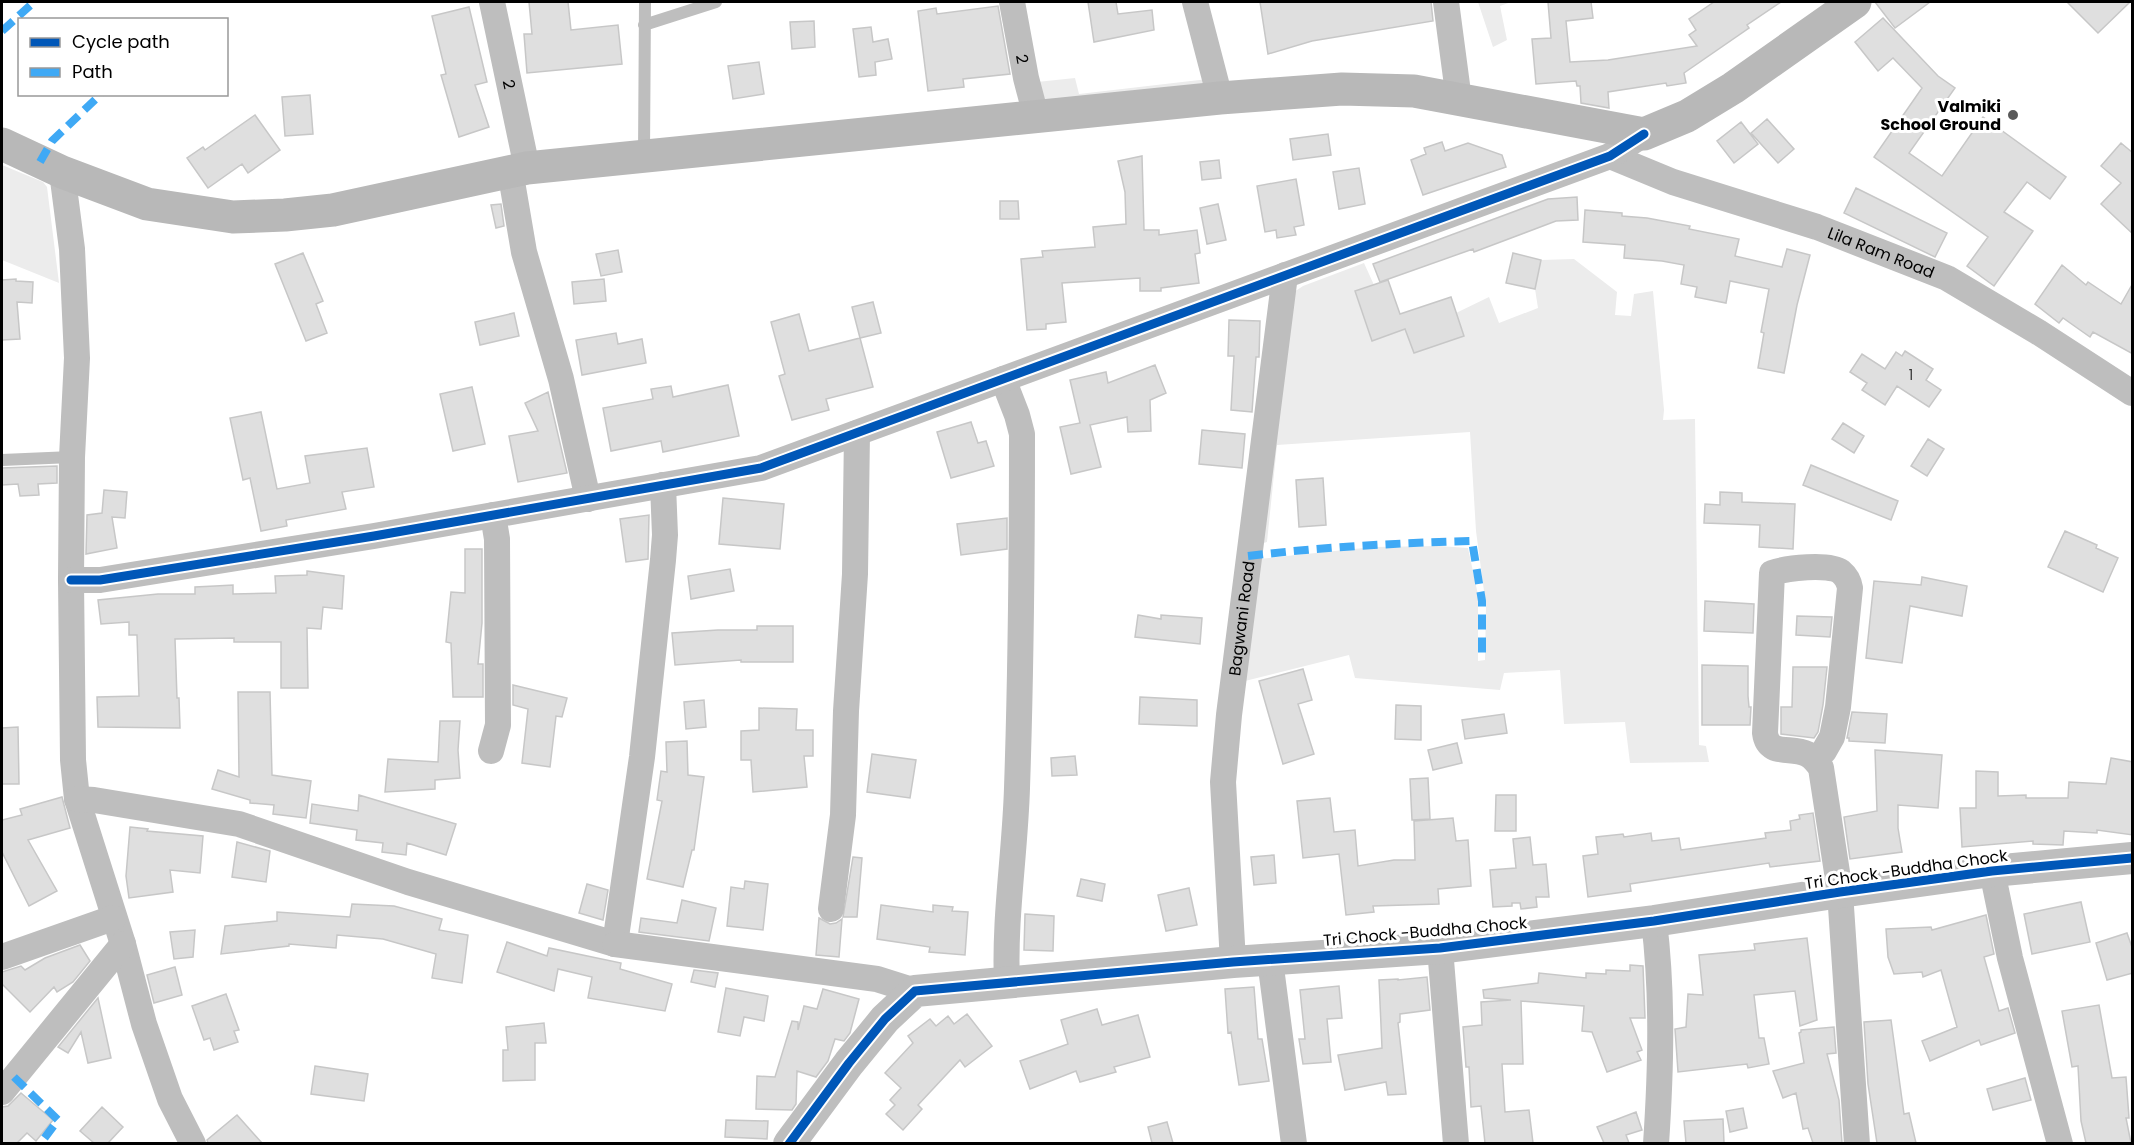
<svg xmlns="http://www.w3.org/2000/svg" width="2134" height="1145" viewBox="0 0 2134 1145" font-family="Poppins,sans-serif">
<rect width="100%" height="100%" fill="#fff"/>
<path fill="#ececec" d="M1478,2H1511L1500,6L1507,40L1493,47Z
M1075,78L1079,94L1208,79L1212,83L1052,106L1039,97L1037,82Z
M2,165L43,182L47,187L59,283L2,260Z
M1574,259L1617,292L1615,315L1631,316L1634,294L1653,291L1664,410L1663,420L1695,419L1699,745L1706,746L1709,762L1630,763L1625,722L1564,724L1560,670L1504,673L1500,690L1355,678L1349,655L1241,682L1259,559L1373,547L1439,546L1468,548L1478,595V661L1485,660L1486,606L1476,531L1470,432L1277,445L1267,542L1257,545L1294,292L1303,286L1364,263L1374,285L1355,292L1372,340L1405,329L1414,353L1464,336L1456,313L1489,297L1499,323L1538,308L1535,289L1541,260Z"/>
<path fill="#dfdfdf" stroke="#c7c7c7" stroke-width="1.5" d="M529,2H568L571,30L618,25L622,64L527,73L524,34H532Z
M1088,2H1116L1118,14L1152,10L1154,30L1094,42Z
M1260,2H1431L1433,21L1312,41L1268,54Z
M1548,2H1591L1593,18L1566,21L1570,62L1608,60L1697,46L1689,35L1696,30L1689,19L1714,2H1781L1747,25L1749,28L1684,73L1686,83L1667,86L1666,83L1608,92L1609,108L1581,103L1580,86H1577L1576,81L1536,84L1532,39L1551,38Z
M1875,2H1930L1895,28Z
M2067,2H2130L2098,33Z
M998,6L1010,74L963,79L964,87L928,91L918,11L936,8L937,14Z
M469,7L487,82L475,85L489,127L459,137L441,75L446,74L432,16Z
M1883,18L1938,76L1955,88L1909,153L1942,176L1983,117L2066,177L2050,199L2027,182L2004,212L2033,231L1994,286L1967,266L1988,237L1874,157L1922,88L1893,58L1878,71L1855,42Z
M814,21L815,47L792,49L790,22Z
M871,27L873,42L888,39L892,59L875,62L876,75L859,77L853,29Z
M759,62L764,94L733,99L728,66Z
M310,95L313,134L285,136L282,97Z
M255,115L280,150L248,173L242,164L208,188L187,158L203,147L205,150Z
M1767,119L1794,149L1778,163L1751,133Z
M1741,122L1758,144L1734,163L1717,141Z
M1328,134L1331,155L1293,160L1290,139Z
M1442,142L1445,151L1468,143L1502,155L1506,167L1423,195L1411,160L1426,154L1424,148Z
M2121,143L2133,153V234L2101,204L2121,183L2101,166Z
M1142,156L1144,230H1159V235L1197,230L1200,253L1195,254L1199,283L1161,288V291H1140V278L1062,283L1066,322L1046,324V329L1027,330L1021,259L1043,257L1042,251L1095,247L1093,227L1126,224L1125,192L1118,161Z
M1219,160L1221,178L1202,180L1200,162Z
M1359,168L1365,204L1339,209L1333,172Z
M1296,179L1304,225L1294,227L1296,235L1277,238L1276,230L1265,232L1257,186Z
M1856,188L1947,233L1935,257L1844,213Z
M1577,197L1578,220L1556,221L1474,252L1473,249L1380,282L1373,264L1548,199Z
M1000,201H1018L1019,219H1000Z
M501,204L504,226L496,228L491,205Z
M1218,204L1226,240L1207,244L1200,208Z
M1585,210L1622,213V216L1647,218L1690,226L1689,229L1739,239L1735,256L1782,267L1787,249L1810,255L1797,305L1784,373L1758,368L1764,333L1761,332L1769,289L1730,281L1726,303L1695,297L1697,287L1681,284L1684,265L1662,261L1624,258L1625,245L1583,242Z
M618,250L622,272L601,276L596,254Z
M303,253L323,301L316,304L327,333L306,341L275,264Z
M1513,253L1541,260L1535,289L1506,283Z
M2062,265L2086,285L2088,282L2121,304L2133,283V354L2093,332L2090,337L2063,318L2059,323L2035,304Z
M16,279V281L33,282L32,303L17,302L20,339L2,340V280Z
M604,279L606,301L574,304L572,282Z
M1388,280L1400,314L1451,297L1464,336L1414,353L1405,329L1372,341L1355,291Z
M873,302L881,333L860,338L852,307Z
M514,313L519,336L480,345L475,322Z
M799,314L809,351L860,338L873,387L826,399L829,410L792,420L779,376L785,374L771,322Z
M1229,320L1260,321L1259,357H1256L1252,412L1231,410L1234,356H1228Z
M616,333L618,344L642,339L646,363L582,375L576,340Z
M1905,351L1933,369L1926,380L1941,390L1929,407L1897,386L1885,405L1862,390L1867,383L1850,372L1862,354L1885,369L1896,352L1902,356Z
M1155,365L1166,393L1150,400L1151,431L1128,432L1127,417L1090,425L1101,467L1071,474L1060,427L1080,423L1070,380L1106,372L1108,383Z
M728,385L739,436L663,452L661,441L611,451L603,408L653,399L651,389L671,386L673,397Z
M472,387L485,444L453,451L440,394Z
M548,392L567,473L518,482L509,436L538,431L525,403Z
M261,412L277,489L310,483L305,456L367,448L374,487L342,492L346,509L286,520L287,526L261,531L250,478L243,480L230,418Z
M971,422L978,443L986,441L994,466L951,478L937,432Z
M1843,423L1864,436L1854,453L1832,439Z
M1202,430L1245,434L1242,468L1199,464Z
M1928,439L1944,449L1927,476L1911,466Z
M1811,465L1898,501L1891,520L1803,485Z
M57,466V483L38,484L39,495L20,496L18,484L2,485V468Z
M1323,478L1326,525L1299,527L1296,480Z
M104,490L127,492L125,518L112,517L117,548L86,554L87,515L102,513Z
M1720,492L1742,493V502L1795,504L1793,549L1759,547L1760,525L1704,523L1705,504L1720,505Z
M723,498L784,504L780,549L719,544Z
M649,515L648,559L626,562L620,519Z
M1007,518V549L961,555L957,524Z
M2065,531L2097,545L2096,548L2118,558L2103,592L2048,567Z
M465,549H482V623L478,664H483V697H453L451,643L446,642L451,592L465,593Z
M730,569L734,591L691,599L688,576Z
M307,571L344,576L342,609L323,607L321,629L307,628L308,688H281V642H234V638L175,639L177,698H179L180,728L98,727L97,697L139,696L137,635H129V622L101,624L98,600L158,594H195V587L215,586L233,585V594L276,593L275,576L307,575Z
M1922,577L1967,586L1962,616L1910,606L1902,663L1866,658L1874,581L1921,585Z
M1705,601L1754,604L1753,633L1704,631Z
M1138,615L1161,619V615L1202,618L1200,644L1135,637Z
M1797,616L1832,617L1830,637L1796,635Z
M757,626H793V662H741V660L675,665L672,633L718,630H757Z
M1702,665L1748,666V696L1749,707H1751L1750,725H1702Z
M1793,667H1827L1823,705L1818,732L1814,738L1781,734V707H1792Z
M1303,669L1312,700L1298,704L1314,754L1283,764L1259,681Z
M513,685L567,698L562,717L556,716L550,767L522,763L528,709L513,705Z
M238,692H270L272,775L311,781L306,818L273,814L274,805L250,803V800L212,789L218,770L239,777Z
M1140,697L1197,700V726L1139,724Z
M704,700L706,727L686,729L684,702Z
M1396,705L1421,706V740L1395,739Z
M759,708L797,709L796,730H813V756H804L807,787L753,792L751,760H741V731L759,730Z
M1852,712L1887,714L1885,743L1849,741V738H1847Z
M1504,714L1507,733L1465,739L1462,720Z
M440,721H460L458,750L460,778L435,780V789L385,792L388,759L438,762Z
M18,727L19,784H2V728Z
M687,741L688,775L704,777L694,850H692L683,887L647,879L662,801L657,800L661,771L667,772L666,742Z
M1457,743L1462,763L1433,770L1428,750Z
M1875,750L1942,755L1938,808L1898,805V828L1902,852L1850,859L1844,817L1877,811Z
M872,754L916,760L910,798L867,792Z
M1075,756L1077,775L1052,776L1051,758Z
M2111,758L2133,762V835L2097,830V833L2064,831L2063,845L2033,844V841L1962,847L1960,808H1976V771L1998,772V796L2026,795V798H2068L2069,782L2106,784Z
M1428,778L1430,819L1412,820L1410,779Z
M359,795L456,824L446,855L407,843L406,855L382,852L383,843L356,840L357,830L310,823L312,804L358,811Z
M1496,795H1516V831H1495Z
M62,797L70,828L28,840L57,891L29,906L2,852V820L22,815L20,809Z
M1330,798L1334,832L1355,830L1358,866L1394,860H1415L1414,821L1453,818L1456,841L1468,840L1471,886L1438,889L1439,904L1373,906L1374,912L1346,915L1339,854L1303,858L1297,801Z
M1813,813L1820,861L1770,867L1769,863L1630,884L1631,891L1588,897L1583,856L1598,854L1596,837L1623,834L1624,837L1651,833L1652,841L1679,838L1681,850L1766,838L1765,833L1791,830L1790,821L1800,819L1799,815Z
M130,827L148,829L147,831L203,836L200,873L170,870L173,892L129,898L126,876Z
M1530,837L1533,865L1546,864L1549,897H1536L1537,907L1521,909L1520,903H1512V906L1493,907L1490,870L1516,868L1513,839Z
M237,842L270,851L266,882L232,877Z
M1274,855L1276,883L1254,885L1251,857Z
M853,857L862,858L857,917H843Z
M1081,879L1105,884L1102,901L1077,896Z
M745,881L768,884L763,930L727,926L731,887L744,889Z
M587,884L608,890L603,920L579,913Z
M1189,888L1197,925L1166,931L1158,895Z
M682,900L716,908L709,941L639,932L641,918L677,923Z
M2081,902L2090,942L2032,954L2024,914Z
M352,904L394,906L442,919L439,930L468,935L462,983L432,978L436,954L383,939L337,935L336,948L289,944V946L221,954L225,926L277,921V912L350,917Z
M881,905L933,912V905L953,907L952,911L968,912L965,955L929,952L930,947L877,939Z
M1025,914L1054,916L1053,951L1024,950Z
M1986,915L1994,954L1984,957L1999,1011L2008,1008L2015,1033L1981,1045L1979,1040L1930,1061L1922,1041L1957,1027L1941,970L1923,977L1922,972L1894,974L1888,957L1886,929L1931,927L1932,930Z
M819,918L830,924L836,923L842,919L839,957L816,955Z
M195,930L193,957L174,959L170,932Z
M2127,933L2133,950V973L2107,980L2096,943Z
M1807,938L1817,1020L1800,1026L1795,991L1754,995L1759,1038H1764L1769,1064L1748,1068L1747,1064L1678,1072L1675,1029L1686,1027L1688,994L1703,995L1699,955L1755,950L1754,944Z
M507,942L547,956L549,948L621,963L620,969L672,984L665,1011L588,998L592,977L558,969L554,991L497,972Z
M80,945L90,961L73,982L57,992L54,987L30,1012L2,984V972L21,966L25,970L45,958Z
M1630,965L1643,966L1645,1018H1630L1642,1050L1637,1052L1641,1060L1607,1072L1592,1032L1582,1031L1584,1006L1521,1001L1523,1064H1502L1505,1112L1529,1110L1533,1143H1485L1481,1106L1471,1107L1469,1067H1466L1463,1027L1482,1025L1481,1002L1511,1000L1484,998L1483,990L1538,983L1539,973L1586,978V973L1606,974V970L1630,971Z
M175,967L182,995L154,1003L147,975Z
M694,970L718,973L715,987L691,982Z
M1427,977L1430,1010L1400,1014V1022L1398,1023L1406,1094L1388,1095L1386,1082L1345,1090L1338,1055L1382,1048L1379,980L1398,979V980Z
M1339,986L1342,1018L1327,1019L1331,1062L1303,1064L1299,1039H1305L1300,990Z
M1254,987L1258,1039H1262L1269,1081L1239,1085L1231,1032L1228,1033L1225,989Z
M726,988L768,996L764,1021L744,1017L740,1036L718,1032Z
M823,989L859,999L850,1033L844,1041L835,1039L828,1061L816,1077L797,1071L796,1104L792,1110L756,1109L757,1076L775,1077L792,1021L798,1022V1030L804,1006L817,1009Z
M226,994L239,1030L234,1031L238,1042L214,1050L210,1038L204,1040L192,1006Z
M98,998L111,1058L88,1063L81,1032L68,1053L58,1047Z
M2099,1005L2112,1078L2126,1077L2129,1118H2126L2131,1143H2086L2081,1121L2078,1066L2072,1067L2062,1011Z
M1097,1009L1102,1025L1138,1015L1150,1057L1114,1067L1116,1072L1080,1082L1076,1071L1030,1089L1020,1061L1068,1044L1061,1020Z
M967,1014L992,1046L965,1067L960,1060L918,1105L922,1109L903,1130L886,1114L895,1105L890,1100L901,1088L885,1073L913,1043L908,1036L930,1019L936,1026L948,1016L954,1024Z
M1891,1020L1904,1114L1909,1113L1916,1143H1877L1868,1084L1864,1022Z
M544,1023L546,1043H535V1080L503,1081V1050H508L506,1027Z
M1834,1027L1836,1053L1827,1054L1839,1100L1842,1143H1813L1808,1128L1803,1129L1796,1093L1783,1098L1773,1071L1804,1063L1799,1033L1801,1032V1030Z
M315,1066L368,1074L364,1101L311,1094Z
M2025,1078L2031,1100L1993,1110L1987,1089Z
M21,1093L53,1120L36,1141L27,1133L17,1143H2V1107L8,1106Z
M102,1107L123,1127L108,1143H94L80,1131Z
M1743,1108L1747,1128L1730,1132L1726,1111Z
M1636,1112L1642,1130L1626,1135L1629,1143H1604L1597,1127Z
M237,1115L262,1143H208L207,1140Z
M1723,1119L1724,1143H1686L1684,1121Z
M726,1120L768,1121L767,1139L725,1137Z
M1167,1122L1173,1143H1152L1148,1127Z"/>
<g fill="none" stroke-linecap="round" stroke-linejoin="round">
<path stroke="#bebebe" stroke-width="12" d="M644,25L716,2
M644,154L645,2
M2,460L72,457"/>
<g stroke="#bebebe" stroke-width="26">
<path id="s1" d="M492,2L527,168"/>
<path id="s2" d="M1012,2L1026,78L1036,116"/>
<path d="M1195,2L1220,98"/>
<path d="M1446,2L1457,85L1455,98"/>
<path id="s3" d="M1610,156L1673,182L1817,227L1947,278L2038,332L2132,393"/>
<path d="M510,170L524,252L561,379L588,499"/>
<path d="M62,172L72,249L77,358L72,457L71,580L73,760L77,799L123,944L144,1024L170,1099L193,1144"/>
<path d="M1003,379L1017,415L1022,434C1022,552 1021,670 1017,788C1015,854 1004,918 1007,984"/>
<path d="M71,580H100L374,536L761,468L1610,156L1644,134"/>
<path d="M491,751L498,725L497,539L493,515"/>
<path d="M1815,760L1824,751L1832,737L1838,707L1850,588C1849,582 1847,577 1841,572C1829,563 1786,568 1772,573L1765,733C1768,757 1791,746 1807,754C1813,757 1817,762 1821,768L1840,892L1857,1144"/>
<path d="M77,799L94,800L239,824L408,882L615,944L642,757L663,560L665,535L663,485"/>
<path d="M1992,871L2010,958L2060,1144"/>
<path d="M831,909L843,815L846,711L855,574L857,433"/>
<path d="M1654,921C1663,995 1661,1069 1656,1144"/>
<path d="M615,944L877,979L915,991"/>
<path d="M1440,948L1456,1144"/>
<path d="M2,957L113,918"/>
<path d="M1270,960L1294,1144"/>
<path id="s4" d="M1233,962L1223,782L1229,715L1285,275"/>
<path d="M2,1092L123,944"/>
</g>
<path stroke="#bebebe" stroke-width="32" d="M789,1144L849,1063L885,1019L915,991L1233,962L1440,948L1654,921L1840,892L1992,871L2132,858"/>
<path stroke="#b8b8b8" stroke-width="33" d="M2,144L62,172L147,204L233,217L285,215L333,210L527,168L1220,98L1342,89L1414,91L1644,134L1687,116L1733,88L1855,2"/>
<path stroke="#3fa9f5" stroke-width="8" stroke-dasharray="15 8" stroke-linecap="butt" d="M2,31L34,2
M40,162L52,141L101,94
M1248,556C1323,547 1397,543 1472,541L1482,601V655
M14,1077L58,1120L40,1144"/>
<defs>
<path id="cycleway" d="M71,580H100L374,536L761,468L1610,156L1644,134
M789,1144L849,1063L885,1019L915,991L1233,962L1440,948L1654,921L1840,892L1992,871L2132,858"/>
</defs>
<use href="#cycleway" stroke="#fff" stroke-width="13"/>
<use href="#cycleway" stroke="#0057b8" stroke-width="9"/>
</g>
<circle fill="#595959" stroke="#fff" stroke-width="2" cx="2013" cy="115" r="6"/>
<g text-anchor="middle" stroke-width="6" stroke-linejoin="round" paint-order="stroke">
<g font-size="14" fill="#383838">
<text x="1911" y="380">1</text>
</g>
<g font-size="16" fill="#000" stroke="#fff">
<text dy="6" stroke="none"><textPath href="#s2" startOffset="58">2</textPath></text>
<text dy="6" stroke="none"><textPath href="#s1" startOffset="84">2</textPath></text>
<text dy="6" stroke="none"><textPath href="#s3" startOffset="288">Lila Ram Road</textPath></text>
<text dy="6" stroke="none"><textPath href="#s4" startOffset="345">Bagwani Road</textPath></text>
<text transform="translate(1906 869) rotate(-8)" y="6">Tri Chock -Buddha Chock</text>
<text transform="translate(1425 931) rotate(-5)" y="6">Tri Chock -Buddha Chock</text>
</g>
<g font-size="16" font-weight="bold" fill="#000" stroke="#fff" text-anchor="end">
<text x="2001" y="112">Valmiki<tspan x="2001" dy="18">School Ground</tspan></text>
</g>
</g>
<rect width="2134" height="1145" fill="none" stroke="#000000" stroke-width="6"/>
<rect x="18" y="18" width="210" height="78" fill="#ffffff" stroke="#999999" stroke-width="1.5"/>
<rect x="30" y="38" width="30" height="9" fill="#0057b8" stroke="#999999" stroke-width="1.5"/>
<text x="72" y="48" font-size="18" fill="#000000">Cycle path</text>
<rect x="30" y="68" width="30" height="9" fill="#3fa9f5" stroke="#999999" stroke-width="1.5"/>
<text x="72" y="78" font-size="18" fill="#000000">Path</text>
</svg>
